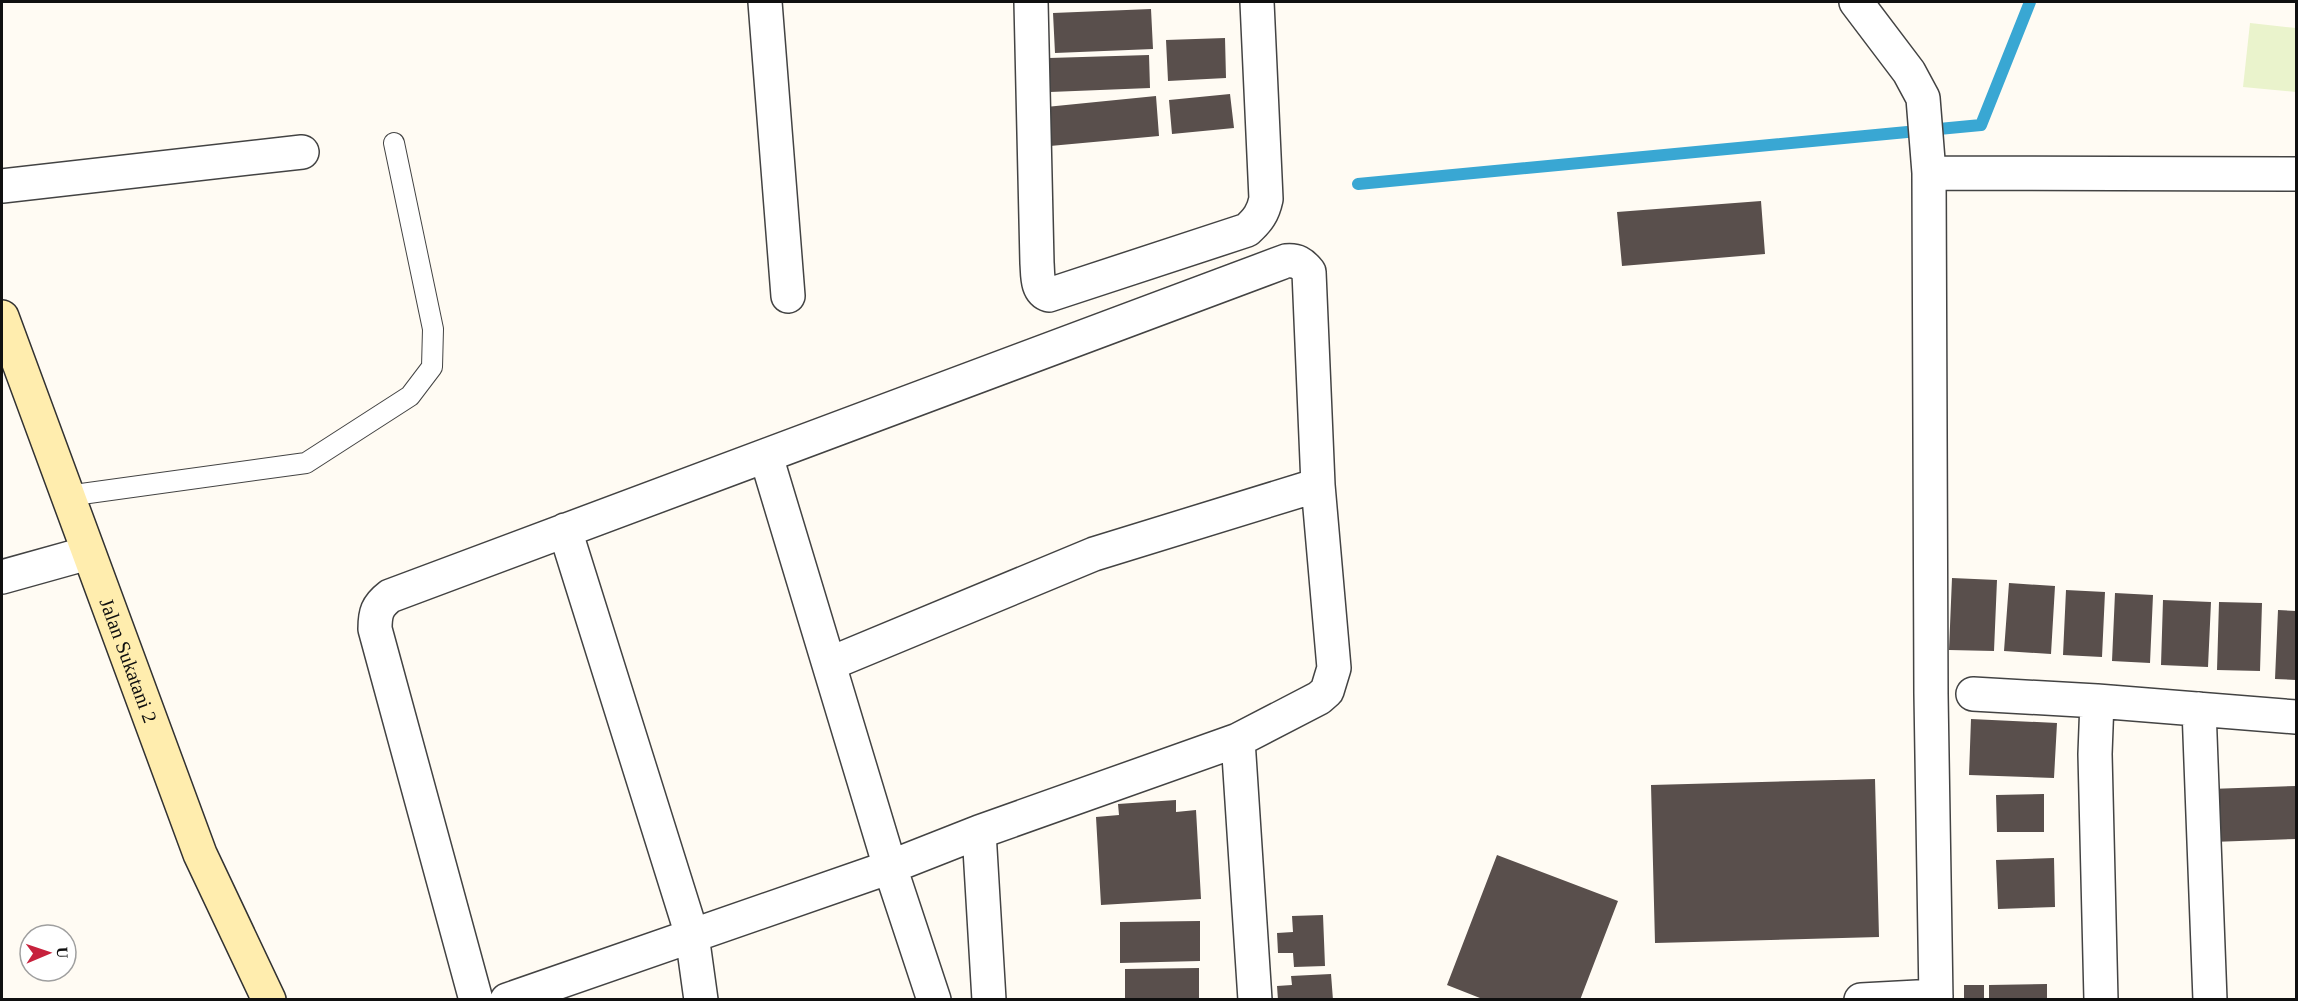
<svg xmlns="http://www.w3.org/2000/svg" width="2298" height="1001" viewBox="0 0 2298 1001" font-family="'Times New Roman',serif">
<rect width="100%" height="100%" fill="#fffbf3"/>
<path fill="#eaf3cc" d="M2250,23L2296,28V92L2243,87Z"/>
<g fill="none" stroke-linecap="round" stroke-linejoin="round">
<path stroke="#39a7d3" stroke-width="12" d="M1358,184L1981,125L2030,2"/>
</g>
<path fill="#594f4c" d="M1151,9L1153,49L1055,53L1053,13Z
M1225,38L1226,78L1168,81L1166,40Z
M1149,55L1150,88L1050,92L1049,58Z
M1230,94L1234,128L1172,134L1169,100Z
M1156,96L1159,136L1050,146L1046,107Z
M1761,201L1765,254L1622,266L1617,212Z
M1952,578L1997,580L1994,651L1949,650Z
M2009,583L2055,586L2051,654L2004,651Z
M2066,590L2105,592L2102,657L2063,655Z
M2115,593L2153,595L2150,663L2112,661Z
M2163,600L2211,602L2208,667L2161,665Z
M2219,602L2262,603L2260,671L2217,670Z
M2278,610L2296,611V680L2275,679Z
M1971,719L2057,723L2054,778L1969,775Z
M1875,779L1879,937L1655,943L1651,785Z
M2296,786V839L2212,842L2210,789Z
M2044,794V832H1997L1996,795Z
M1176,800V812L1196,810L1201,899L1101,905L1096,817L1119,815L1118,804Z
M1497,855L1618,901L1580,1000H1485L1447,985Z
M2054,858L2055,907L1998,909L1996,860Z
M1323,915L1325,966L1294,967L1293,953H1278L1277,933L1293,932L1292,916Z
M1200,921V961L1120,963V922Z
M1199,968V1000H1125V969Z
M1331,974L1333,1000H1278L1277,986L1292,985L1291,976Z
M2047,984V1000H1989V985Z
M1964,985H1984V1000H1964Z"/>
<g fill="none" stroke-linecap="round" stroke-linejoin="round">
<defs>
<path id="lane" d="M67,496L306,463L410,396L432,367L433,329L394,143"/>
<path id="street" d="M765,2L788,296
M1031,2L1037,263C1038,274 1036,291 1049,295L1247,230C1258,220 1263,213 1266,199L1257,2
M1856,2L1909,72L1923,98L1929,173L1931,694L1936,1000
M1929,173L2296,174
M2,186L302,152
M766,456L890,867L934,1000
M565,530L692,935L701,1000
M2,577L88,553
M829,664L1094,554L1318,485
M1973,694L2097,701L2296,717
M2097,701L2095,754L2101,1000
M2199,709L2210,1000
M1238,740L1255,1000
M979,832L989,1000
M476,1000L375,629C375,613 377,606 390,596L1286,261C1297,260 1302,263 1309,272L1318,485L1334,668L1327,691L1319,698L1238,740L979,832L890,867L507,1000
M1861,1000L1936,996"/>
<g id="secondary">
<path id="s1" d="M2,317L200,854L269,1000"/>
</g>
</defs>
<use href="#lane" stroke="#434343" stroke-width="22"/>
<use href="#street" stroke="#434343" stroke-width="36"/>
<use href="#secondary" stroke="#323232" stroke-width="36"/>
<use href="#lane" stroke="#fff" stroke-width="20"/>
<use href="#street" stroke="#fff" stroke-width="33"/>
<use href="#secondary" stroke="#ffedae" stroke-width="33"/>
</g>
<g text-anchor="middle" stroke-width="6" stroke-linejoin="round" paint-order="stroke">
<g font-size="20" fill="#101010" stroke="#fff">
<text dy="7" stroke="none"><textPath href="#s1" startOffset="366">Jalan Sukatani 2</textPath></text>
</g>
</g>
<rect width="2298" height="1001" fill="none" stroke="#101010" stroke-width="6"/>
<g transform="translate(48 953) rotate(88)"><circle r="28" fill="#ffffff" stroke="#9f9f9f" stroke-width="1.5"/>
<path d="M0-4.5L10 22L0 15L-10 22Z" fill="#c7213c"/>
<text y="-9" font-size="16" font-weight="bold" text-anchor="middle" fill="#101010">U</text>
</g>
</svg>
